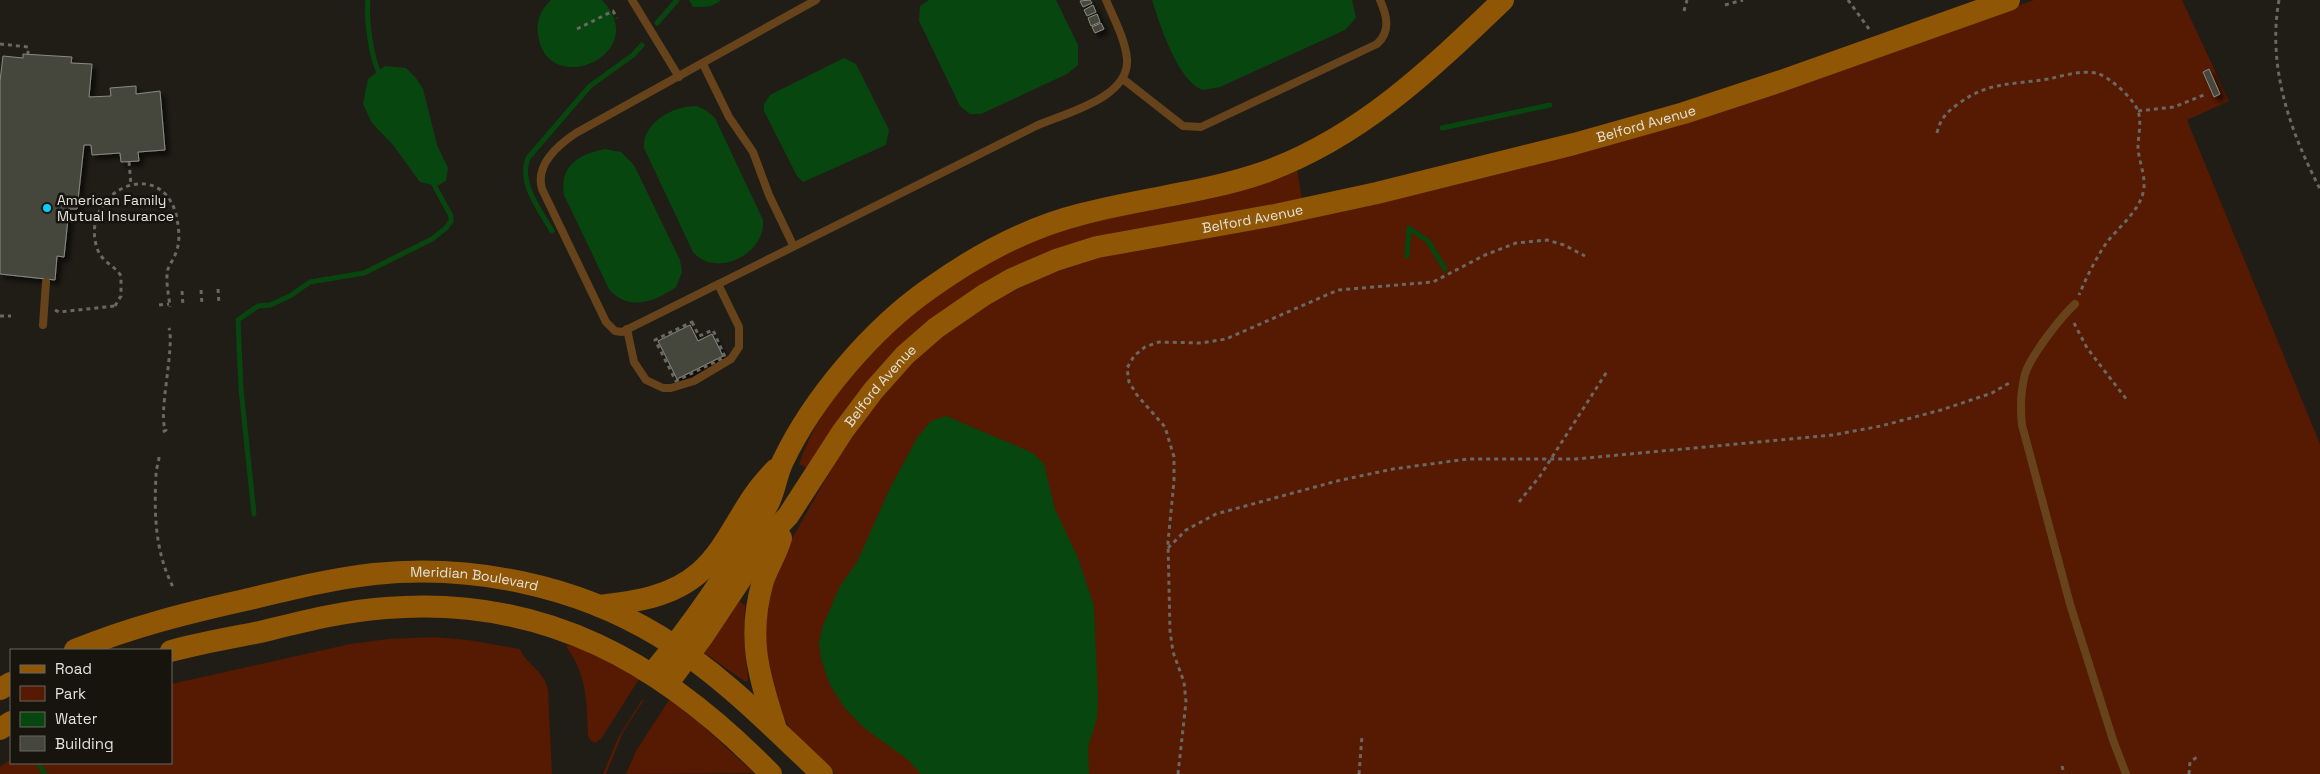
<svg xmlns="http://www.w3.org/2000/svg" width="2320" height="774" viewBox="0 0 2320 774" font-family="'Space Grotesk',sans-serif">
<defs>
<filter id="shadow"><feDropShadow dx="4.5" dy="4.5" stdDeviation="2.5" flood-color="#0009"/></filter>
</defs>
<rect width="100%" height="100%" fill="#201d16"/>
<path fill="#561901" d="M2034,0H2182L2229,101L2187,120L2320,444V774H836L791,730L777,707L762,627L779,562L833,466L869,412L912,363L946,333L995,300L1044,276L1101,257L1430,191L1530,166L1870,60Z
M1297,169L1302,199L981,286L807,468L799,464C804,451 809,438 816,426C869,332 969,260 1070,228C1113,215 1157,210 1200,201C1234,194 1265,181 1297,169Z
M739,601L745,605L744,640L748,680L746,682L703,652Z
M433,637L468,640L520,649C527,666 546,671 548,691L552,774H0V767L11,759V763H171V684L350,644L388,639Z
M567,645L584,649L639,679L601,739L595,743L590,740L588,736C587,704 587,675 567,648Z
M644,700L623,732L606,774H603L618,738L641,701Z
M669,700L677,702L754,773L626,774L636,751Z"/>
<path fill="#08460f" d="M551,0H602C654,54 546,101 538,34C536,21 541,9 551,0Z
M689,0H721C712,8 704,7 693,7Z
M929,0H1056L1078,45V65L1067,74L981,114H970L960,106L919,21L920,6Z
M1152,0H1352L1356,18L1345,30L1220,87L1203,90C1178,82 1160,25 1152,0Z
M844,58L856,64L889,130L886,145L803,182L797,176L764,111V104L770,95Z
M385,66L406,68L416,78L423,89L437,145L448,168L446,181L437,186L420,182L393,145L372,123L363,104L368,79Z
M697,106L707,111L715,118L763,220C766,254 716,279 693,252L644,148C642,123 674,105 697,106Z
M605,149L621,152L634,165L680,260L682,272L676,287C655,302 628,312 609,289L564,195C559,166 579,154 605,149Z
M946,416L1033,453L1044,464L1055,509L1078,558L1094,606L1098,699L1097,718L1088,748L1089,774H921L907,759L864,728L844,707L830,685L821,659L819,643L823,625L840,586L857,562L890,488L917,438L931,421Z"/>
<g fill="none" stroke-linecap="round" stroke-linejoin="round">
<path stroke="#08460f" stroke-width="5" d="M368,0C366,19 371,58 380,75
M657,23L677,0
M1442,128L1550,105
M552,231C540,210 518,183 528,158L590,86L633,55L642,45
M1407,256L1409,228L1428,241L1445,269
M254,514L241,389L238,320L258,306L270,305L290,296L310,282L364,273L432,239L446,228L451,221V216L432,181
M38,763L45,774"/>
</g>
<path fill="#45473e" stroke="#888b81" filter="url(#shadow)" d="M1090,0L1092,3L1083,7L1080,1Z
M1093,5L1096,12L1087,16L1084,10Z
M1097,14L1100,22L1091,26L1088,18Z
M1101,23L1104,29L1095,33L1092,27Z
M23,54L72,57L71,63L92,64L89,97L111,96L110,88L136,86V94L160,91L165,150L138,152L139,161L121,162L120,153L92,155L91,145H84L77,209H69L64,257L57,256L55,280L0,274V81L3,56L23,58Z
M2209,69L2220,94L2214,97L2203,72Z
M690,325L698,341L712,334L723,356L677,379L658,341Z"/>
<g fill="none" stroke-linecap="round" stroke-linejoin="round">
<path stroke="#6a6861" stroke-width="3" stroke-dasharray="4 4" stroke-linecap="butt" d="M1848,0L1869,29
M2279,0C2267,67 2290,131 2320,189
M1725,5L1743,0
M1684,11L1687,0
M577,29L613,11L617,18
M0,44L28,47V54
M2138,111L2174,107L2206,94
M1937,133C1940,119 1947,112 1958,104C1989,81 2012,85 2048,79C2063,76 2080,70 2096,73C2109,76 2134,99 2138,111C2142,122 2138,136 2138,148C2139,163 2147,178 2143,193C2138,213 2117,228 2105,245C2095,260 2086,278 2079,295
M129,162L131,185
M218,289L219,304
M201,290L202,305
M182,291L183,306
M159,305L169,304
M115,306L121,296V276C115,265 102,263 97,248C79,193 159,154 176,214C179,228 181,242 175,255C173,260 170,264 168,269C165,280 169,296 170,307
M55,310L59,312L115,306L117,308
M0,316H11
M692,322L699,336L713,330L725,357L676,381L655,340Z
M2074,323L2087,348L2127,400
M163,432L166,430C157,419 175,347 169,328
M159,457C159,461 156,469 156,475C154,515 155,551 173,587
M1519,502L1540,476L1608,370
M1168,548L1186,530L1216,514L1337,481L1393,469L1468,459H1576L1833,435L1881,426L1941,410L1992,393L2011,382
M2062,766L2064,774
M1178,774L1186,702L1184,682L1173,652L1170,631L1168,542L1174,481V457L1165,427L1137,395L1129,382L1127,368L1134,356L1145,347L1159,342L1201,343L1226,339L1338,290L1433,282L1485,255L1516,243L1547,240L1564,245L1585,256
M1359,774L1362,736
M2189,774L2190,762L2197,757"/>
<path stroke="#67431b" stroke-width="8" d="M632,0L679,77
M816,0L576,133C558,145 535,165 542,189L606,322L615,331L622,332L1036,126C1065,113 1130,98 1127,59C1125,39 1114,19 1106,0
M703,64L729,117L753,152L769,195L793,245
M1123,79L1183,126L1201,127L1377,44C1391,31 1387,16 1380,0
M2075,304C2061,317 2031,355 2025,374C2021,390 2020,408 2022,425L2070,604L2113,740L2126,774
M43,325L46,282
M627,329L634,362L646,380L663,388H671L694,381L731,359L739,347V327L718,284"/>
<g stroke="#8f5605" stroke-width="22">
<path d="M599,606C634,602 672,597 700,572C724,551 737,519 755,494C761,485 768,478 775,470"/>
<path id="s1" d="M75,650C131,627 187,613 245,600C287,590 330,579 374,574C471,564 575,585 659,636C721,674 770,725 822,774"/>
<path d="M171,651C200,643 230,638 260,632C301,622 343,611 386,608C545,595 664,664 771,774"/>
<path d="M652,674C695,621 735,563 768,504C775,491 776,475 783,461C813,398 872,329 929,289C975,256 1026,228 1082,214C1142,198 1205,193 1265,172C1361,137 1431,69 1503,0"/>
<path id="s2" d="M668,683L703,636L770,535L788,516L843,431L873,391L905,355L936,328L984,295L1012,279L1056,260L1097,247L1275,215L1377,193L1574,144L1684,113L1781,81L2009,0"/>
<path d="M0,689L11,683"/>
<path d="M775,726C758,674 747,636 763,581C768,566 777,553 781,538"/>
<path d="M0,729L11,722"/>
</g>
</g>
<circle fill="#07cbf9" stroke="#17140d" stroke-width="2" cx="47" cy="208" r="5"/>
<g text-anchor="middle" stroke-width="5" stroke-linejoin="round" paint-order="stroke">
<g font-size="14" fill="#e3e2dd" stroke="#17140d">
<text dy="5" stroke="none"><textPath href="#s2" startOffset="1191">Belford Avenue</textPath></text>
<text dy="5" stroke="none"><textPath href="#s2" startOffset="786">Belford Avenue</textPath></text>
<text dy="5" stroke="none"><textPath href="#s2" startOffset="366">Belford Avenue</textPath></text>
<text dy="5" stroke="none"><textPath href="#s1" startOffset="410">Meridian Boulevard</textPath></text>
</g>
<g font-size="14" fill="#e3e2dd" stroke="#17140d" text-anchor="start">
<text x="57" y="205">American Family<tspan x="57" dy="16">Mutual Insurance</tspan></text>
</g>
</g>
<rect x="10" y="649" width="162" height="115" fill="#17140d" stroke="#696660"/>
<rect x="20" y="665" width="25" height="8" fill="#8f5605" stroke="#696660"/>
<text x="55" y="674" font-size="15" fill="#e3e2dd">Road</text>
<rect x="20" y="686" width="25" height="15" fill="#561901" stroke="#696660"/>
<text x="55" y="699" font-size="15" fill="#e3e2dd">Park</text>
<rect x="20" y="712" width="25" height="15" fill="#08460f" stroke="#696660"/>
<text x="55" y="724" font-size="15" fill="#e3e2dd">Water</text>
<rect x="20" y="736" width="25" height="15" fill="#45473e" stroke="#696660"/>
<text x="55" y="749" font-size="15" fill="#e3e2dd">Building</text>
</svg>
